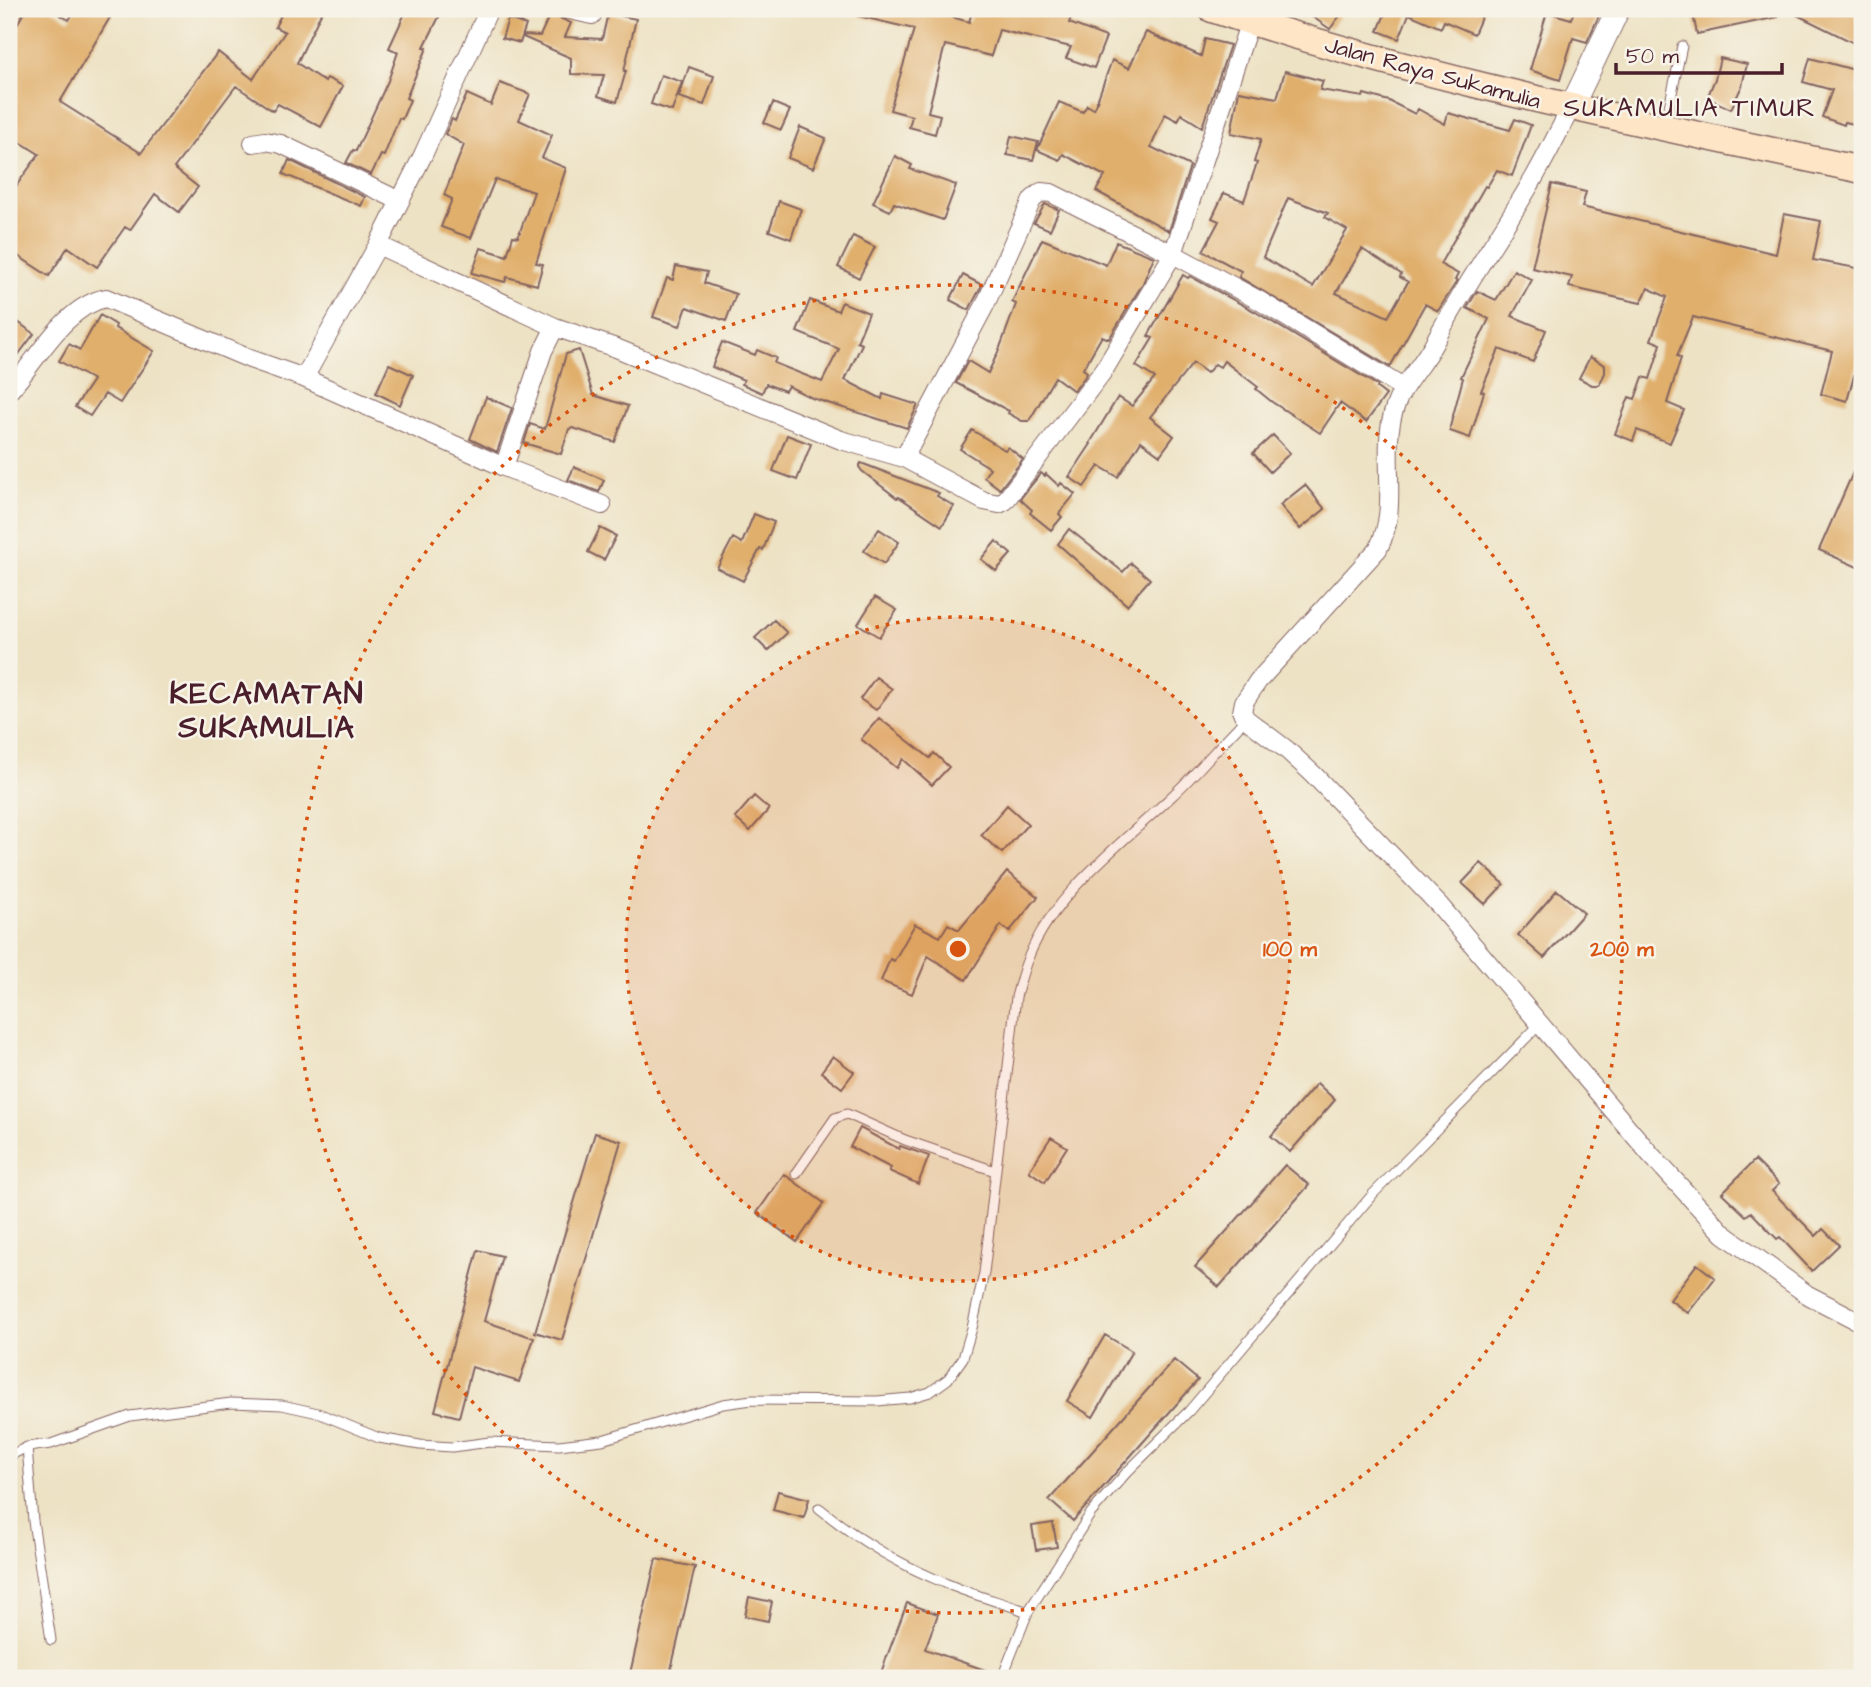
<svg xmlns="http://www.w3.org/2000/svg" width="1871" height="1687" viewBox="0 0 1871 1687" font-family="'Architects Daughter',sans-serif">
<rect width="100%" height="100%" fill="#f7f3e8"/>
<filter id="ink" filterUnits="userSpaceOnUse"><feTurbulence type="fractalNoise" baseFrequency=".0143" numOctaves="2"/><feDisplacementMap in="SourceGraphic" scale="14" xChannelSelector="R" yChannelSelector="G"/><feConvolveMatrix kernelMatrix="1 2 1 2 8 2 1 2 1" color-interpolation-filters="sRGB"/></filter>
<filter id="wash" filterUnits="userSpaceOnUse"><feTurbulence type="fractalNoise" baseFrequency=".00686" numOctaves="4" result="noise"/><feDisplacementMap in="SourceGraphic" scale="28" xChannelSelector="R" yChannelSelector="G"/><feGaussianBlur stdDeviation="1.57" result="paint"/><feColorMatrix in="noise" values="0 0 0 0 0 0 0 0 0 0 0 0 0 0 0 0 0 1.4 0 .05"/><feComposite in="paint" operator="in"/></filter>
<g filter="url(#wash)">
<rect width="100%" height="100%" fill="#ede2c4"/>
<g id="blocks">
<path fill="#e0af6c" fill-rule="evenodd" d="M26,9H50L69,20L76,9H115L60,102L141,153L218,52L253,79L285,32L275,27L284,9H323L297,63L325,82L327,78L343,86L321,127L278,104L273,111L236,86L174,168L198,187L179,212L155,194L130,230L125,227L97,267L68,247L49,276L9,250V196L39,154L9,135V38Z
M407,9H443L424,47L427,48L406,98L410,100L402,119L399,118L384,156L381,155L371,175L346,163L353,150L356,151L388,81L398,52L389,48Z
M859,9H924L969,22L973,9H1074L1069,23L1106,37L1094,68L1066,58L1071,47L999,30L991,56L945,45L928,112L940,115L935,134L909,127L912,116L890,110L914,29L858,16Z
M1301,9H1345L1330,29Z
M1387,9H1485L1474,34L1444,21L1441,28L1409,14L1399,39L1378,31Z
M1575,9H1602L1587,42L1573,38L1560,80L1530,70L1547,12L1571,19Z
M1692,9H1778V17L1697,34Z
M1785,9H1845L1862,16V47Z
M608,13L636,19L624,71H626L617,102L598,96L604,75L571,74V58L523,37L524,35L540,36L550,14L571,23L565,37L602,39Z
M508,19L526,25L520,43L502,38Z
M1146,32L1201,56L1205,39L1230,45L1202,127L1181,114L1178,121L1165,114L1151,147L1190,166L1169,231L1096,191L1105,176L1063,154L1060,160L1037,150L1059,102L1083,112L1087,105L1094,109L1112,60L1129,68Z
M1720,58L1747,64L1742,86L1731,109L1707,98L1715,79Z
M1810,58L1862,72L1857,91L1862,93V126L1845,122L1844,125L1822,117L1832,90L1803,82Z
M689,67L714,76L704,105L679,97Z
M1285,71L1323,81L1320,90L1363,97L1364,94L1389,101L1415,114L1418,109L1445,124L1448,113L1510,130L1515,119L1531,125L1512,176L1497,170L1487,187L1485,186L1440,264L1458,274L1455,280L1457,281L1438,311L1425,304L1390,367L1239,277L1241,271L1203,251L1219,221L1212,218L1224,193L1244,201L1257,163L1254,162L1261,139L1231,133L1239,91L1277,98ZM1288,198L1328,213L1325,217L1347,230L1313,287L1263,257ZM1362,249L1401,274L1400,277L1408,282L1388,317L1336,293Z
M661,75L682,82L672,111L651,104Z
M500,83L530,94L519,120L552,135L542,158L566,168L536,263L543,264L537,285L507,277L505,282L472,273L481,248L507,256L513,236L518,237L534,192L495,179L471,238L441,227L452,199L444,195L464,145L445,134L452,119L455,121L467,94L491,105Z
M773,103L790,110L781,130L764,123Z
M800,127L826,138L813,168L788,158Z
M1011,136L1038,142L1033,160L1007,155Z
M895,156L912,165L910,169L956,185L943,220L894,203L890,211L873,203Z
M289,160L365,197L361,206L283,174Z
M1552,184L1586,192L1582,207L1776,254L1784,214L1821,221L1813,260L1862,269V359L1859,358L1847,401L1821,394L1832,351L1693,317L1677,356L1681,358L1667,403L1684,410L1670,443L1637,430L1633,441L1615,434L1629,397L1635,399L1643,377L1650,379L1661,344L1651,340L1667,297L1648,288L1641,303L1569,287L1572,277L1532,268Z
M779,201L801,209L791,239L769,231Z
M1045,204L1059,210L1050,230L1034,223Z
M853,236L875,247L859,278L838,267Z
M1042,239L1106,265L1116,242L1154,257L1143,283L1109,339L1102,336L1083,369L1087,372L1086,375L1074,391L1055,377L1029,421H1022L1008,413L1009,411L956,383L968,361L988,373L999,350L1016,304L1012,302Z
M676,266L707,272L704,283L736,294L726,321L687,307L680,326L653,317L667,278L673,280Z
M1514,270L1532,280L1512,316L1546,330L1533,362L1499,349L1481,391L1484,392L1470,438L1450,431V427L1463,378L1461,377L1489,319L1467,308L1477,291L1496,300Z
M963,275L982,285L969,310L950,300Z
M1183,275L1188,278L1190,276L1254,311L1378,386L1377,388L1386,395L1366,422L1340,403L1320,433L1272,402L1256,389L1258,387L1224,361L1220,367L1215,364L1207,373L1193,363L1150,417L1174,436L1160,455L1141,441L1118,477L1099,466L1084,487L1069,477L1091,444L1090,443L1118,397L1132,406L1155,378L1136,366L1153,338L1148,336Z
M810,300L838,311L842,302L869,313L857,342L862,344L845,380L882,399L883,394L918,405L907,428L812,398L788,386L785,391L766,384L762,393L742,384L744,380L712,367L722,342L755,355L757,350L776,358L774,363L822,382L839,349L797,332Z
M100,315L116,325L115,328L154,351L120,403L105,394L90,416L75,407L93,380L59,361L69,344L80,350Z
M18,322L34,334L9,367V333Z
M579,350L593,395L628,406L615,442L573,428L569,429L561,454L524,443L530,424L545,429L566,354Z
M1590,357L1605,365V373L1599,385H1592L1579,378Z
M389,364L413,375L400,405L376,393Z
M486,397L512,408L497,452L470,439Z
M972,430L1005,450L1008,447L1023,459L1000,489L984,477L990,468L960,449Z
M787,435L811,444L797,480L773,471Z
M1273,435L1290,453L1270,472L1253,453Z
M1862,452V569L1819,550Z
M861,463L939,493L937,496L954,506L942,526L899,497L897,498L862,471L859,467Z
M574,467L604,480L599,492L568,480Z
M1041,473L1045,476L1046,474L1059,486L1061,483L1075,494L1059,514L1062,517L1051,530L1030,513L1032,510L1020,499Z
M1305,485L1325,509L1300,529L1280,505Z
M754,514L774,522L763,550L760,549L743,581L717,568L733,538L742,543Z
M600,528L616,536L604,560L588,552Z
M879,529L899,542L884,564L864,551Z
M1069,529L1123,572L1131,563L1150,579L1127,605L1058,544Z
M996,541L1011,554L996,571L981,559Z
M875,597L897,610L879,637L858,624Z
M774,620L787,633L768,651L755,638Z
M876,677L892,689L876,710L860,699Z
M879,718L930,758L934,753L949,767L932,785L903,759L897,768L861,739Z
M754,796L769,809L750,831L735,818Z
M1007,805L1028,824L1002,853L981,835Z
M1481,863L1504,884L1485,904L1462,883Z
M1007,872L1038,897L1009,932L1001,925L966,980L928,956L912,994L881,981L890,959L894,961L915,924L940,937L948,924L959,930Z
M1557,890L1584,913L1544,958L1518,935Z
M833,1056L854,1072L842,1088L821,1072Z
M1317,1083L1335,1100L1290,1152L1271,1136Z
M860,1128L899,1149L900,1146L929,1156L918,1184L889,1171L891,1168L850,1147Z
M595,1133L621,1141L562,1340L535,1332Z
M1051,1137L1067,1147L1045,1182L1029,1171Z
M1755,1160L1779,1184L1772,1191L1816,1236L1823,1229L1839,1245L1812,1271L1780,1237L1777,1239L1751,1212L1746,1216L1722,1193Z
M1285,1165L1309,1185L1219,1287L1195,1267Z
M784,1174L824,1203L797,1242L757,1213Z
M478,1250L502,1256L484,1321L534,1338L519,1382L472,1367L459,1417L435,1411Z
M1697,1264L1715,1278L1688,1313L1670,1300Z
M1105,1335L1132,1351L1093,1417L1067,1401Z
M1174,1360L1198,1380L1073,1521L1049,1500Z
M778,1491L809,1499L804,1518L773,1510Z
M1053,1523L1057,1547L1036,1550L1032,1526Z
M656,1559L695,1567L669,1678H629Z
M749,1597L772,1602L768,1621L745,1616Z
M907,1603L938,1614L925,1649L996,1674L995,1678H879Z"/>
</g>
</g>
<g filter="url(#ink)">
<use href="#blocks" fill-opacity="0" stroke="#836361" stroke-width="2"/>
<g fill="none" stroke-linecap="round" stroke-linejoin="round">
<defs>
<path id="service" d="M1665,126L1682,46
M796,1174L835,1118L847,1114L905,1140L995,1171
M27,1447L33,1521L51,1640
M9,1456L27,1447L51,1444L130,1416L231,1403L282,1405L318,1413L379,1438L420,1445L452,1447L490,1442L559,1445L602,1440L723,1404L752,1400L877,1401L910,1398L930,1392L948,1379L963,1358L972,1328L984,1273L1016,997C1020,983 1023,969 1029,956C1055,892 1123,843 1172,796C1198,772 1220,744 1246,719
M819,1508C857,1539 900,1565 945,1583C972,1595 1001,1602 1028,1612
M1002,1678L1028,1612L1091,1513L1127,1472L1189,1411L1373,1194L1541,1023"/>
<path id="minor" d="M566,9L592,15
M1571,108C1557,134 1544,162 1528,188C1497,240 1462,290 1434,343C1422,366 1403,383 1395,407C1379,453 1401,506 1378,549L1258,681L1244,702L1242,712L1246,719L1287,750L1313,774L1440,906L1651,1155L1724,1234L1808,1295L1862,1323
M253,143L265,141L281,144L400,201
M378,245L555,327
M304,378L378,245L423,155L489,9
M9,391C36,362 64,306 106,298L250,359L304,378L504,467L602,505
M904,458L985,305L1032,200L1041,192L1051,193L1173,254L1260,301L1403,388
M504,467L543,351L555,327L616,348L841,440L904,458L984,501L999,504L1005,501L1104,370L1173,254L1250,21"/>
<path id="tertiary" d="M1571,108L1618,9"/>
<path id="secondary" d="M1212,9C1424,80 1644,123 1862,170"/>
</defs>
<use href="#service" stroke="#836361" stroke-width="11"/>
<use href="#minor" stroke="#836361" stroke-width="20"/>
<use href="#tertiary" stroke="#836361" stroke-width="25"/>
<use href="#secondary" stroke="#836361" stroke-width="29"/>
<use href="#service" stroke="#fff" stroke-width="9"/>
<use href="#minor" stroke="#fff" stroke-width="18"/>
<use href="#tertiary" stroke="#fff" stroke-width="23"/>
<use href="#secondary" stroke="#fde5c5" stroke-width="26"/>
</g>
</g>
<circle cx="958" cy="949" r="332" fill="#d8530f" fill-opacity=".12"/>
<g fill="none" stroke="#d8530f" stroke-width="3.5" stroke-dasharray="3.5 7">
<circle cx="958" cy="949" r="332"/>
<circle cx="958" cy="949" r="664"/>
</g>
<g text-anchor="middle" stroke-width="5" stroke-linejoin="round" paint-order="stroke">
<g font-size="23" fill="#4a1f2b" stroke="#f7f3e8">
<text transform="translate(1433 72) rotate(15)" y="8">Jalan Raya Sukamulia</text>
</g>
<g font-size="26" letter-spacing="2" fill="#4a1f2b" stroke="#f7f3e8">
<text x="1690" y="116">SUKAMULIA TIMUR</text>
</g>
<g font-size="30" font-weight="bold" letter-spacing="2" fill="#4a1f2b" stroke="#f7f3e8">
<text x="267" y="703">KECAMATAN<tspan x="267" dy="34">SUKAMULIA</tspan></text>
</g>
</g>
<circle cx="958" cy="949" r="10" fill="#d8530f" stroke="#f7f3e8" stroke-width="3.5"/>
<g font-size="21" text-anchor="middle" font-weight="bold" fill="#d8530f" stroke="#f7f3e8" stroke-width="5" stroke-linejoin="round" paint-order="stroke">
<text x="1290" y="956">100 m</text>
<text x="1622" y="956">200 m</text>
</g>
<rect width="1871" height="1687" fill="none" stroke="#f7f3e8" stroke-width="35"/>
<path d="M1616 63v10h166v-10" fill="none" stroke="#4a1f2b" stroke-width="3.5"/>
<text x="1626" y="63" font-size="21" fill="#4a1f2b" stroke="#f7f3e8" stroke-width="5" paint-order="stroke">50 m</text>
</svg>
